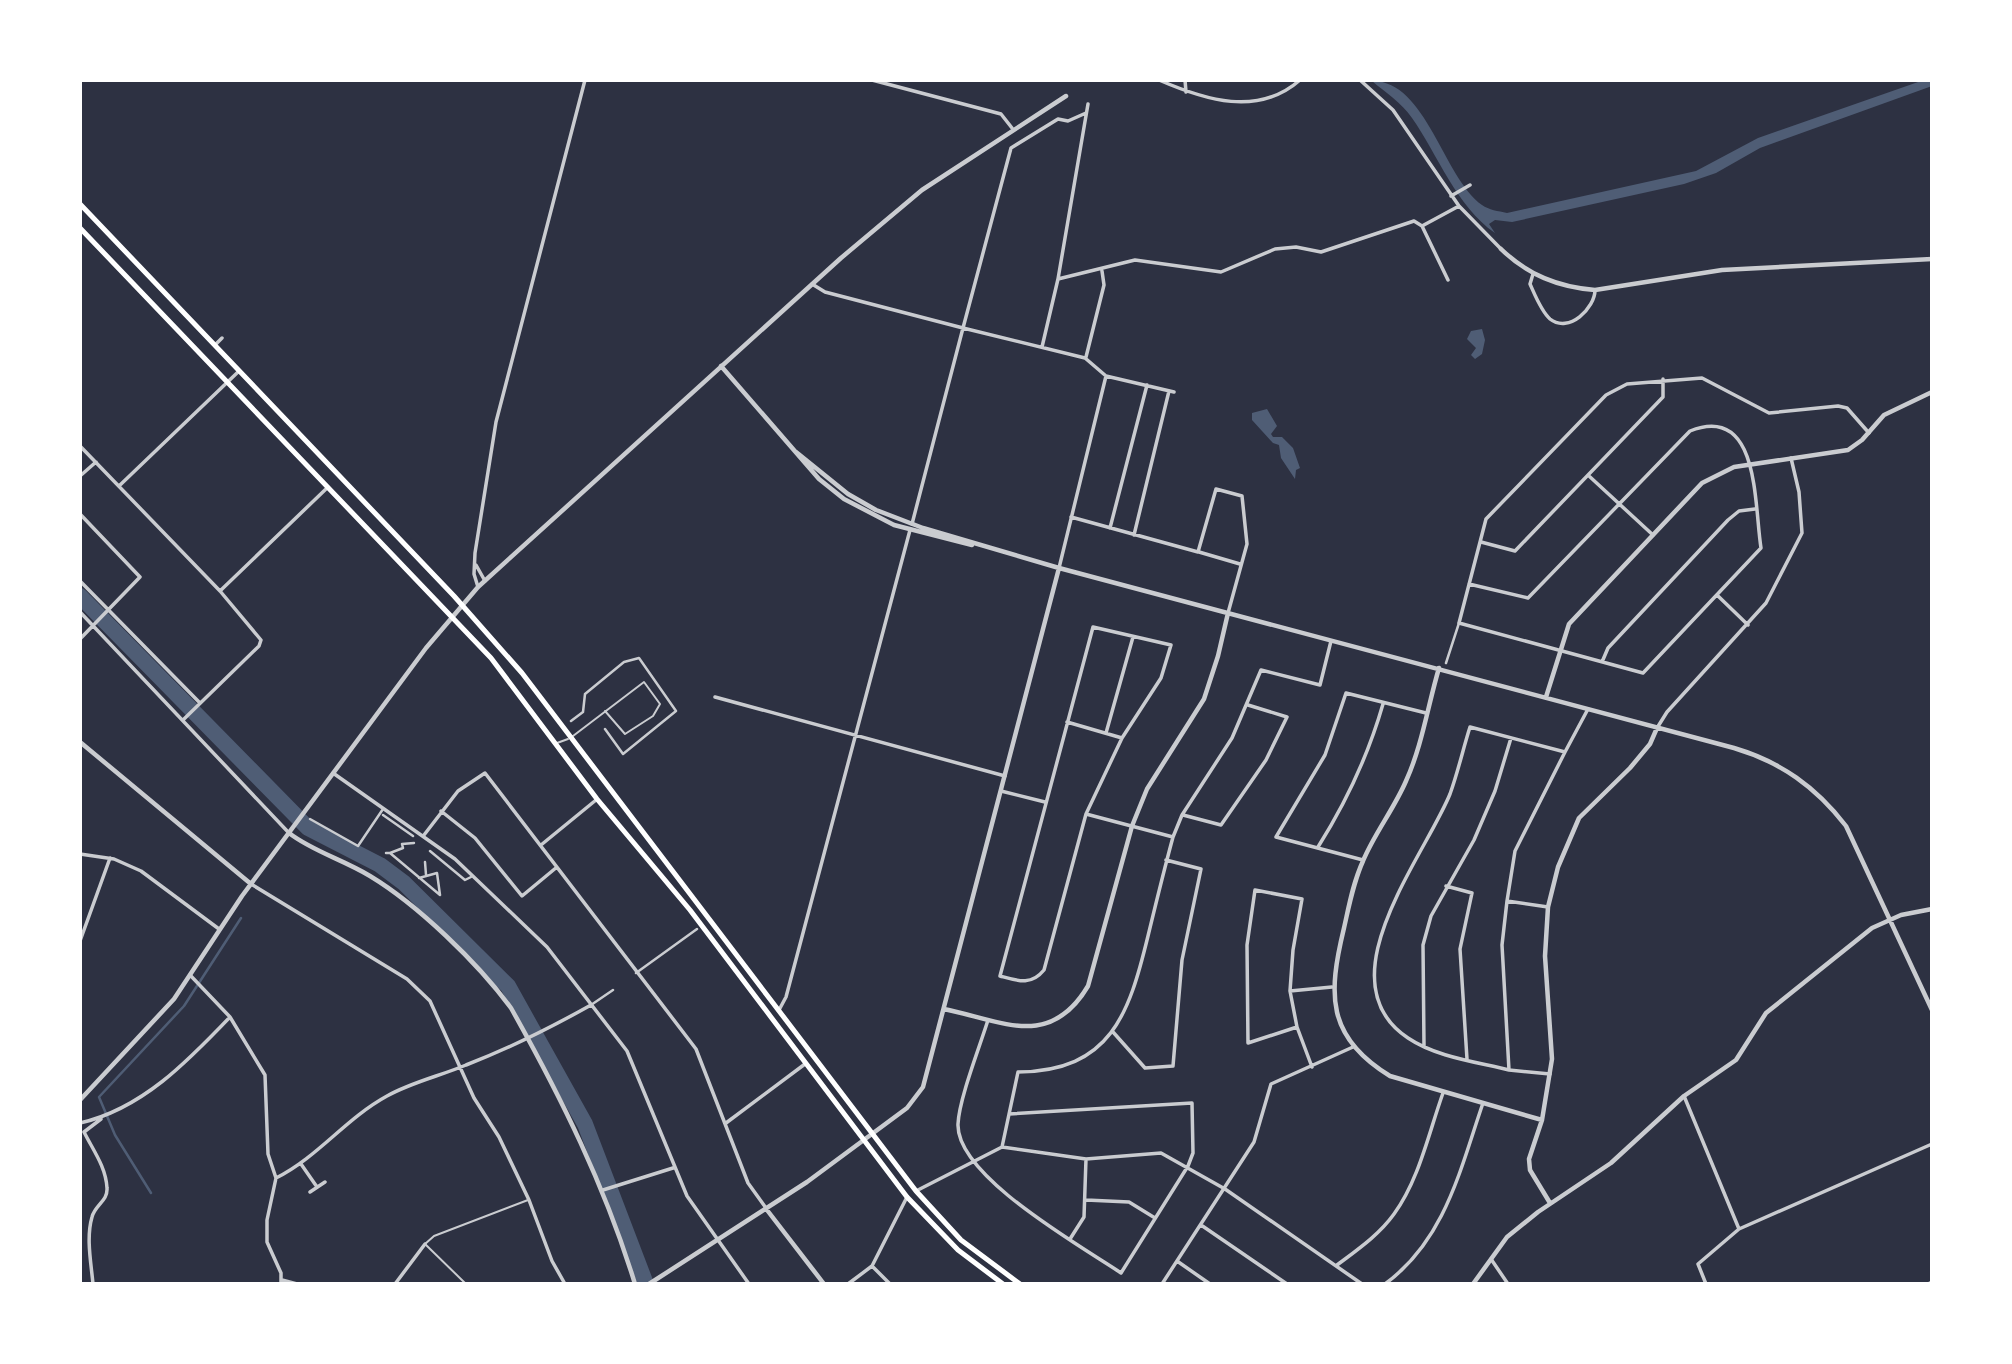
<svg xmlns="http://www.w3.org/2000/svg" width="2012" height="1364" viewBox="0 0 2012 1364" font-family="Arial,sans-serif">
<rect width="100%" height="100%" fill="#2d3142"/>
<path fill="#4f5d75" d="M1372,81C1426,80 1443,177 1482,205C1489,210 1498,211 1507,213L1696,171L1758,138L1921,81H1931L1932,86L1760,148L1716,173L1684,184L1512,222L1495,220L1489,224L1495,233C1456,206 1438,155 1412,118C1401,102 1386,93 1372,81Z
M1482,329L1485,340L1482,354L1475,359L1471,355L1476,348L1467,339L1471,331Z
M1267,409L1277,426L1271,434L1273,437H1282L1293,448L1300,468L1296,470L1295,479L1281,458L1279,445L1273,443L1252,420V413Z"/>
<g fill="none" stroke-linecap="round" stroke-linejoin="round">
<path stroke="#4f5d75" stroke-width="2.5" d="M151,1193L115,1135L99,1097L184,1006L241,918"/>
<path stroke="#4f5d75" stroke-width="16" d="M80,596L308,828L380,865L404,883L508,986L585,1124L646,1284"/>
<path stroke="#caccd0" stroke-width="2" d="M573,736L644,682L660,704L653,716L625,734L605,711
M557,743L568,739
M466,1284L425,1244L434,1236L528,1200"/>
<path stroke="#caccd0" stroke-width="2.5" d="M1446,663L1459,623
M571,721L583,712L585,694L624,662L639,658L676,711L623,754L605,729
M383,815L413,836
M310,819L358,846L383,809
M430,851L465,880L471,877
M386,853H390L440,895
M390,853L403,848L402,844L414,843
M425,862L426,875
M419,878L437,873L440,895
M636,973L697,929
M591,1005L613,990"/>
<path stroke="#caccd0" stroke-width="3.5" d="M872,80L1001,114L1012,128
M1159,80C1205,100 1258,117 1300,80
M1185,80L1186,92
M1360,80L1393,110L1459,206L1501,249
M1086,113L1068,121L1058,119L1011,148L963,328L1085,358L1106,376L1174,392
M1451,196L1470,185
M1422,226L1448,280
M1533,274L1530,284C1535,295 1541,311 1550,319C1569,334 1595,308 1595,290
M1058,279L1135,260L1221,272L1275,249L1296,247L1321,252L1414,221L1422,226L1459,206
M812,284L825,292L963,328L912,524
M215,345L222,338
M1042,347L1058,279L1088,104
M1086,357L1104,285L1102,271
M80,446L220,591L261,640L259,646L184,719
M80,476L96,462
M1589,476L1653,535
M119,486L238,372
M80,514L140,577L80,639
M1071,517L1198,552L1216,489L1242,496L1247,544L1228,613
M1110,528L1147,385
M1134,535L1169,391
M1481,542L1515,551L1663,397V379
M1199,552L1240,564
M476,565L485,581
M1059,568L1106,376
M80,581L200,703
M1469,584L1528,598L1690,431C1760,403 1754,505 1761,548L1643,673L1459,623L1486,519L1606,395L1627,384L1702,378L1769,413L1838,406L1847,408L1869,433
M478,587L474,574L475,553L496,422L585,80
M220,591L327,488
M1717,595L1748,625
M80,612L289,833
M1093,627L1171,645L1161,678L1122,738L1086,814L1044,970C1031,986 1018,981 1000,976Z
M1602,662L1608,648L1728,520L1739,511L1755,509
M715,697L1005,776
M1067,722L1122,738
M1657,728L1667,712L1766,603L1802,533L1799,492L1791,458
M1106,733L1133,637
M333,773L455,859L547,947L627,1051L687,1196L749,1284
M1001,791L1045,802
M441,811L475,838L522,896L557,867
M1086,814L1173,837
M1183,815L1221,825L1266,760L1287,717L1248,705
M424,835L458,791L485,773L696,1049L748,1183L766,1208
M541,845L596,800
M1318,847C1347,801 1368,756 1383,704
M80,854L114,859L141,871L219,929
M1363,860L1276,837L1325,755L1346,693L1426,713
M251,884L407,979L430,1001L474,1098L499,1137L529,1200L552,1261L565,1284
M1446,886L1472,893L1460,949L1467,1059
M1507,901L1515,851L1565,752
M1548,907L1507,901L1502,945L1509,1070L1550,1074
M80,941L110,858
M190,975L230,1017L265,1075L268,1154L276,1178L267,1220V1242L281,1273V1284
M1290,991L1293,950L1302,899L1255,890L1247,945L1248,1043L1297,1027
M779,1010L786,997L910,530
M988,1020C980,1046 959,1099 958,1124C956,1176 1081,1246 1121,1273L1188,1166L1193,1153L1192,1103L1009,1114
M1113,1032L1145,1068L1173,1066L1182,960L1201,869L1166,860
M1424,1046L1423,945L1431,916L1474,840L1495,791L1511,738
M1312,1067L1297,1027L1290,991L1332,987
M1509,1070C1477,1062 1436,1057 1408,1038C1322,981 1425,856 1450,794C1458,772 1463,749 1470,727L1565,752L1588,709
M1684,1096L1739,1229
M80,1123C142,1109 188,1061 230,1017
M726,1123L805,1064
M1002,1147L1018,1072C1111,1071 1129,1014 1148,936C1156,903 1164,870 1173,837L1182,815L1232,738L1261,670L1320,685L1331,641
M301,1164L317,1187
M276,1178C318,1157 345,1119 387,1096C412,1082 440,1076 466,1065C510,1048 550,1028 591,1005
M603,1190L673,1168
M916,1191L1002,1147L1086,1159L1161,1153L1225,1189L1362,1284
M310,1192L325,1182
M1086,1200L1129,1202L1155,1218
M1201,1225L1287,1284
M1070,1239L1084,1217L1086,1159
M1491,1259L1508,1284
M1177,1261L1210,1284
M1337,1265C1357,1250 1379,1235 1394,1214C1419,1180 1429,1132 1443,1093
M872,1266L890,1284
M282,1280L297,1284
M93,1284C91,1262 86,1238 92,1217C95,1205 108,1201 107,1188C106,1167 93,1150 84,1132L101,1119
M395,1284L425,1244
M848,1284L872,1266L907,1197
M1162,1284L1254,1142L1271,1084L1353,1047
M1385,1284C1445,1240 1460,1170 1483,1103
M1706,1284L1698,1264L1739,1229L1932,1144
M1928,1284L1932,1282"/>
<path stroke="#caccd0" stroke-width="4.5" d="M1501,249C1528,275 1558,287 1595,290L1722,270L1932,259
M721,366L819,479L844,499L894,525L972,545
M796,452L848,494L876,510L923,528L1059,568L1734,748C1781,762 1816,787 1846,826L1932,1010
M1439,668C1428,705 1422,746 1406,781C1394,809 1374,834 1363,861C1353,883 1349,906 1344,928C1328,994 1326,1037 1390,1076L1542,1120
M1546,697L1569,624L1702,483L1734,467L1848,450L1862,440L1884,415L1932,392
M80,742L251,884
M289,833C312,851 344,860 370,876C418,905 478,963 511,1008C561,1097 605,1186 635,1284
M944,1009C1002,1021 1050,1050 1088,986L1132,826L1147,789L1204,699L1218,656L1228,613
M80,1100L174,999L242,896L426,648L478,587L841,258L922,190L1066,96
M1550,1203L1530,1170L1529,1159L1542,1120L1552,1059L1545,956L1548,907L1558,867L1579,818L1630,768L1650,744L1657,728
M767,1210L824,1284
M649,1284L807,1182L907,1108L923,1087L1059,568
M1473,1284L1507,1237L1538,1212L1611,1163L1684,1096L1736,1060L1766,1013L1872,928L1901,915L1932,909"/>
<path stroke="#fff" stroke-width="5" d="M80,204L454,596L522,673L916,1191L961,1240L1020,1284
M80,228L491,658L597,799L690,910L907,1197L958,1250L1003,1284"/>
</g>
<rect width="2012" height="1364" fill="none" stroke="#ffffff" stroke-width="164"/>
</svg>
